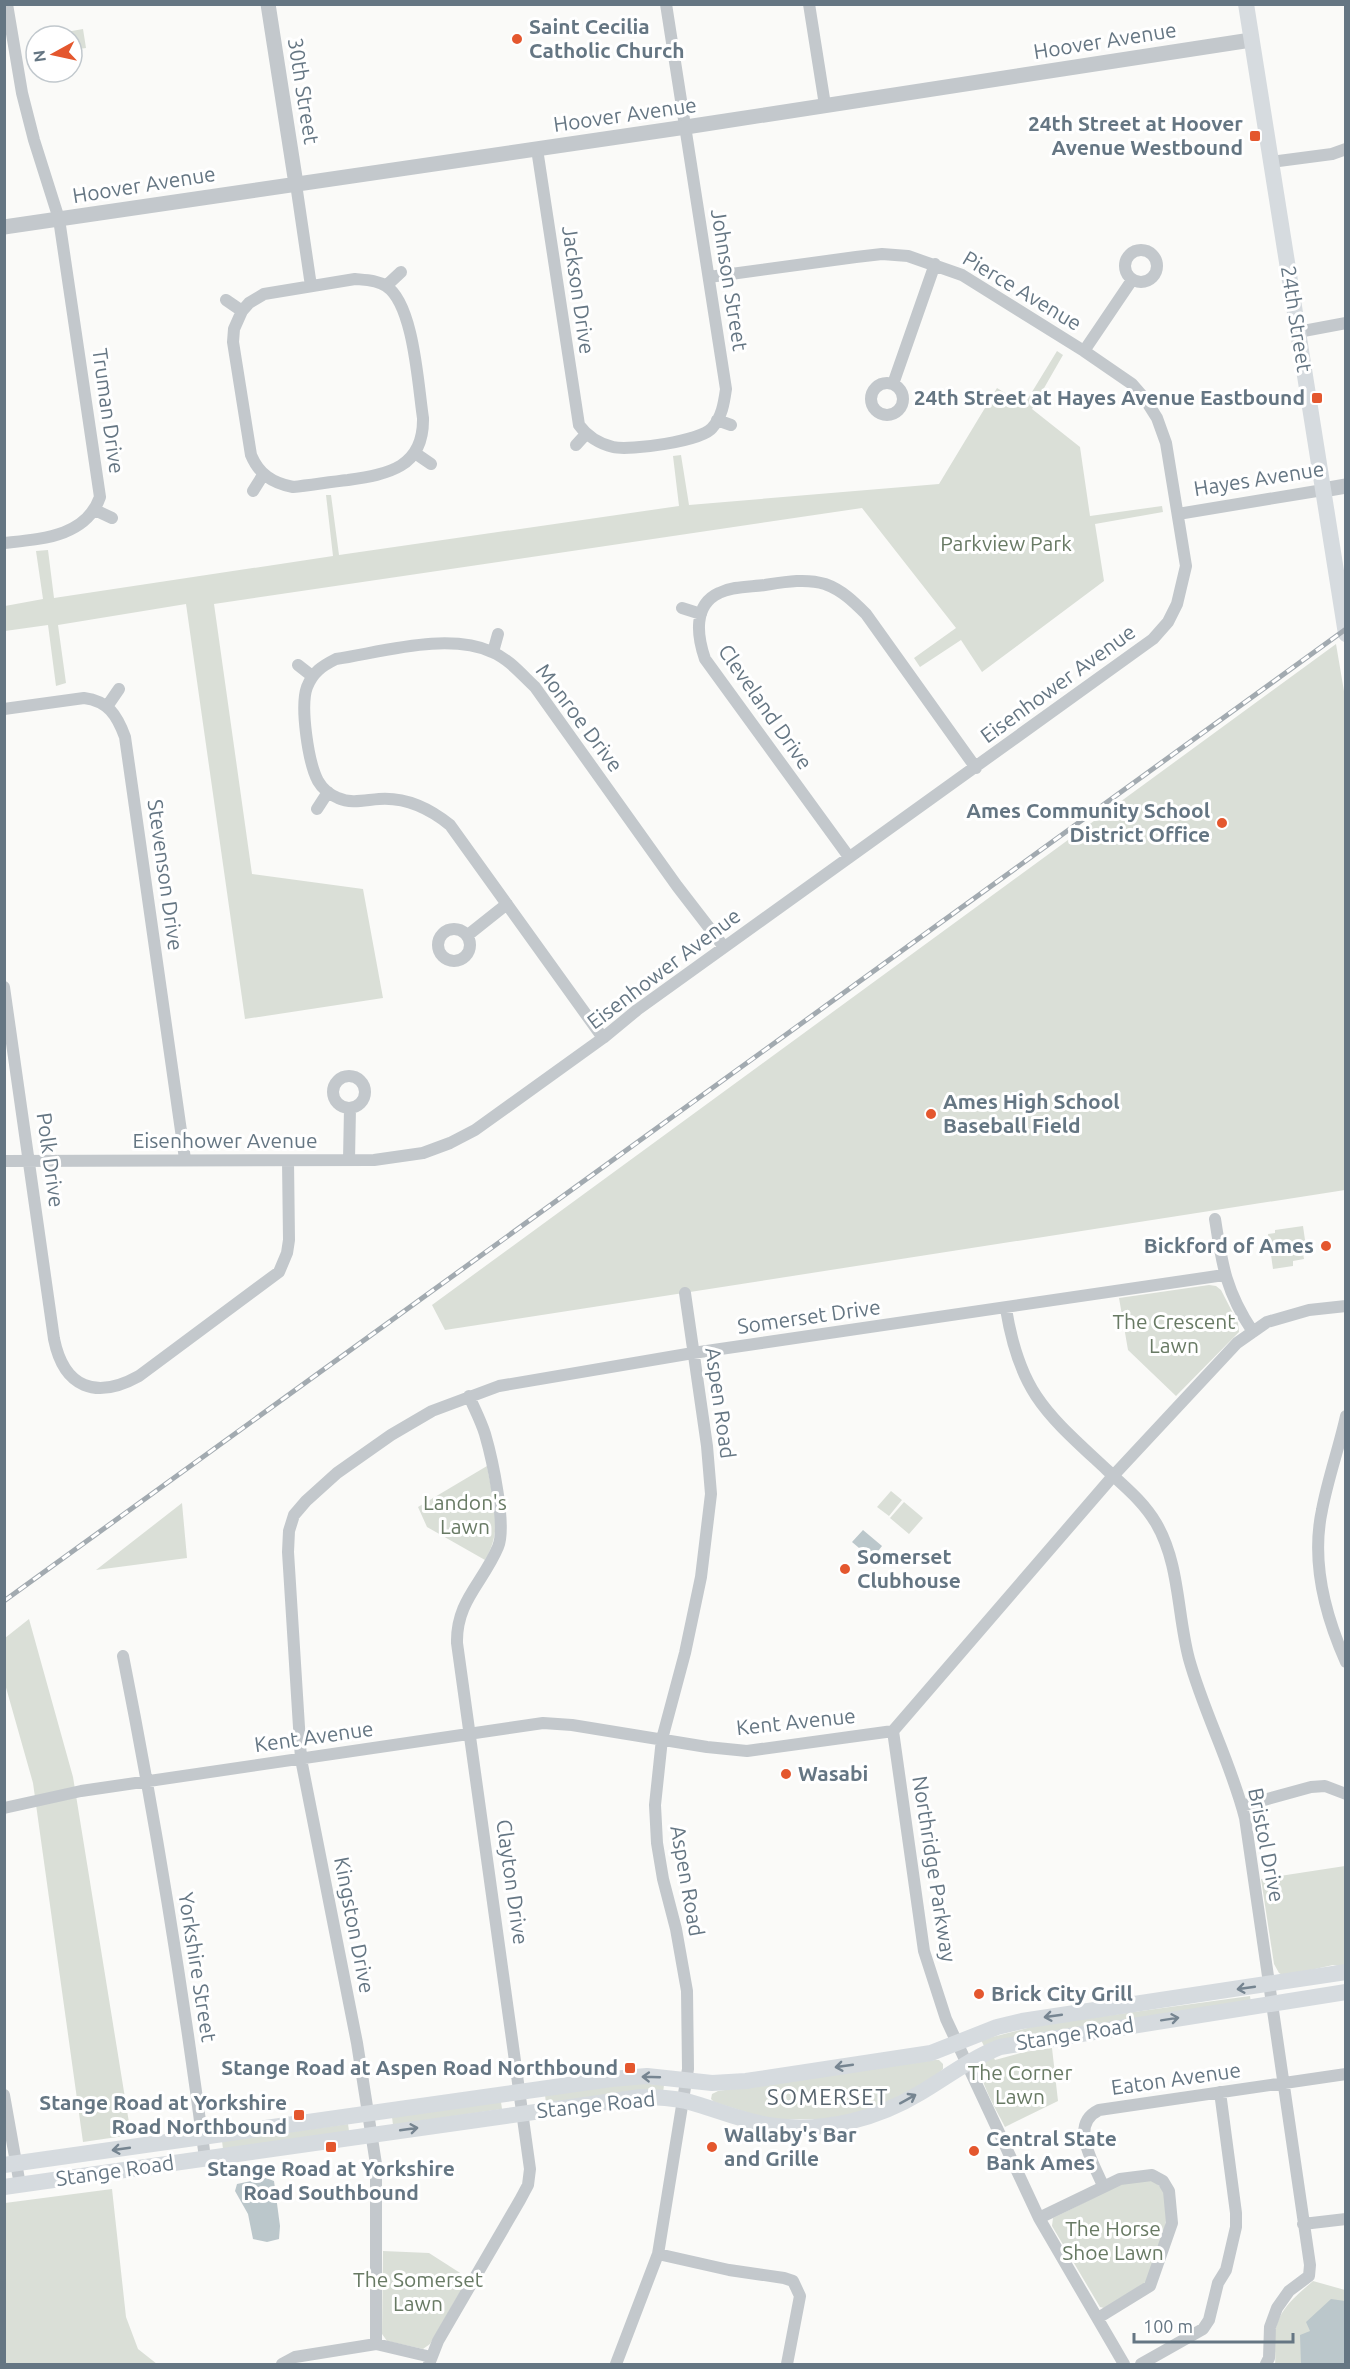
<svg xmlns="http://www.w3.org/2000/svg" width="1350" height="2369" viewBox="0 0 1350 2369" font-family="Ubuntu,sans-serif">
<rect width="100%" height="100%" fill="#fafaf8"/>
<path fill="#dadfd7" d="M83,29L86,48L72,50V36H44Z
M1057,351L1063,355L1032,409L1080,447L1090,516L1162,506L1163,512L1095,524L1104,581L982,672L961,640L920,667L914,658L956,628L862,508L214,604L252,874L363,889L383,998L245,1019L186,604L58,625L66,683L56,686L48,625L5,631V606L43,599L36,551L48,550L54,598L333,556L326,495H331L339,555L679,506L673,456L681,455L689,505L939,484L997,388L1024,405Z
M1336,644L1346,703L1345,1190L445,1330L432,1305Z
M1303,1226L1306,1247L1302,1248L1304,1259L1293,1261V1266L1273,1269L1268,1234L1275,1233V1230Z
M1209,1285L1216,1286L1221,1290L1238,1323L1239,1332L1176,1396L1128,1350L1119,1298Z
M487,1466C493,1501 504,1528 485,1560L427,1527L418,1507Z
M891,1491L902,1500L889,1516L877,1507Z
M904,1502L923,1518L909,1534L890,1518Z
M182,1503L187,1558L96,1570Z
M29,1619L73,1777L131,2135L83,2142L33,1783L5,1684V1638Z
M1345,1866V1967L1333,1965L1284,1976L1279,1973L1274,1964L1261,1879Z
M1250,1996L1251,2003L984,2046L981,2040L1039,2025Z
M1052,2048L1058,2101L1005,2127C999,2115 979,2081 981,2069C982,2062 987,2059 993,2056L995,2060L1024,2052Z
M935,2060H939L943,2064V2069L935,2076L881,2107L832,2119H768L714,2102L711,2099L712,2094L718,2091Z
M635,2083L664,2085L663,2093L546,2103L545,2095Z
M501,2102L502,2109L393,2125L392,2117Z
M348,2124L349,2131L223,2149L222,2141Z
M1147,2179C1188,2191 1155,2256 1146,2282L1104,2308L1100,2307L1052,2226L1053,2218L1121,2184Z
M112,2189L126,2317L138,2349L157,2364H5V2203Z
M383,2251L429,2253L468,2278L430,2344L423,2349L387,2341L382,2334Z
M1313,2281L1345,2290V2364H1275C1276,2355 1274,2345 1275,2335C1277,2310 1296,2296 1313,2281Z"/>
<path fill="#bbc7cb" d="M863,1530L882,1546L872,1559L852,1542Z
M266,2178L274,2181L280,2226L279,2239L267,2242L253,2239L248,2214L235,2191L237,2184Z
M1331,2299L1345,2301V2364H1301L1300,2335L1310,2331L1306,2322Z"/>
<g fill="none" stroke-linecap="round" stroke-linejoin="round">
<path stroke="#c3c8cc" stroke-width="12" d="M809,4L825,105
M537,149L579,425C587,436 600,444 613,447C630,451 702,441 712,428C722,417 724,403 726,389L666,4
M1271,162L1332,154L1346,149
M296,184L311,286
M1125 266a16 16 0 1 1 32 0a16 16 0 1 1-32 0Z
M355,279C366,280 377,280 386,286C414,304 418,386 423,418C424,468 388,474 348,480C330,482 311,485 293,487C272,483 259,474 251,455L233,342L234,329L242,311L249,303L264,294Z
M386,286L401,272
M226,300L242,311
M1298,332L1346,323
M1084,351L1132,280
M871 399a16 16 0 1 1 32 0a16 16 0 1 1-32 0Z
M893,384L935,264
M717,420L731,425
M576,445L586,434
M415,453L431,464
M253,491L263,475
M95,510L112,518
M1178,514L1323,490
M4,543C41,539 86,537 100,497L59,219L34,140L22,93L7,4
M682,608L701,614
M493,652L498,634
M298,665L312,676
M108,705L119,689
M4,709L84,698C108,701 117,715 125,737L185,1159
M317,809L328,792
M849,857L705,659C697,636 693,605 719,593C733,586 750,587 765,585C784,582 806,578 825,584C842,590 854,602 866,614L976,768
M438 945a16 16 0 1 1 32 0a16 16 0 1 1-32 0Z
M468,935L507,904
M4,987L54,1339C64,1388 96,1400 139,1376L279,1272L287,1253L289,1240L288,1161
M603,1038L450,825C429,808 406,797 379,799C365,800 351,804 338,798C330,795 322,788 318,781C308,762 300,706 307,687C313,672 322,666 336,659C382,652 448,632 492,652C509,659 522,675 535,687L677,886L724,947
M333 1092a16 16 0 1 1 32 0a16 16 0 1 1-32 0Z
M349,1160L350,1108
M4,1161L374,1160L423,1153L450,1143L475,1130L603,1038L637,1010L1153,639L1168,622L1177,604L1186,566L1166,443L1157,418L1145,399L1132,384L1084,351L962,275L908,256L882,254L856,257L709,277
M1215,1219C1222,1265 1226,1292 1253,1332
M1006,1309C1020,1394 1047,1414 1107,1470C1125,1487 1143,1501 1156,1523C1180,1564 1177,1614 1189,1659C1204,1713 1231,1763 1245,1818L1310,2265L1309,2276L1289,2291L1277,2308L1270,2327L1269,2358L1266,2364
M1346,1416C1339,1448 1328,1478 1322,1510C1311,1561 1325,1615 1346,1662
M123,1656C156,1822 183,1990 205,2158
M893,1731L924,1951L946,2019L1039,2218L1124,2364
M1242,1806L1311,1787L1325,1786L1346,1794
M4,1808L81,1791L543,1723L572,1725L707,1747L747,1751L893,1731L1113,1476L1237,1343L1267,1322L1309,1310L1346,1306
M4,2095L20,2185
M1103,2186C1094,2163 1068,2125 1099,2110L1346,2074
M1039,2218L1120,2179L1152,2175L1163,2181L1169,2191L1172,2223L1150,2286L1098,2318
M1303,2224L1346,2219
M658,2254L729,2270L784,2278L793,2281L800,2296L787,2364
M376,2344V2164L357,2043L301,1759L288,1552L289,1531L294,1515L306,1501L337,1473L391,1435L432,1411L499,1386L693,1353L1224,1275
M282,2364L295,2357L376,2344L431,2357
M429,2364L438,2341L520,2200L528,2185L530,2169L457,1643C456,1601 483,1583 498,1547C507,1526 492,1458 485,1434C481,1421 474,1408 469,1396
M616,2364L658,2254L688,2069L687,1991L676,1929L663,1879L657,1843L655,1805L662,1739L685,1653L701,1577L711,1494L707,1446L685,1293
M1141,2364L1203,2329L1209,2320L1218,2283L1226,2270L1236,2227V2213L1220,2092"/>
<path stroke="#c3c8cc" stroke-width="15" d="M268,4L296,184
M4,227L686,127L1251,40
M1323,490L1346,486"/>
<path stroke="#d6dbdf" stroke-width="16" d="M1246,4L1346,634
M4,2165L611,2079L647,2076L712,2083L746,2081L931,2053L997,2027L1022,2021L1346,1972
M4,2187L641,2097C656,2097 672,2098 686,2101C716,2109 744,2122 775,2126C826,2132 877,2119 920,2093C947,2077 970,2059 1000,2047L1346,1992"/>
<defs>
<path id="rail" d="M4,1601L1346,629"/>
</defs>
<use href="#rail" stroke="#a2aab0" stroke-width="5"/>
<use href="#rail" stroke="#fff" stroke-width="3" stroke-dasharray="9" stroke-linecap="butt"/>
</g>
<defs><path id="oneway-shaft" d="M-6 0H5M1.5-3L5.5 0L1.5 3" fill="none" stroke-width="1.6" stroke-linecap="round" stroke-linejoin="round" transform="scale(1.5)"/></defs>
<g stroke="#768591">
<use href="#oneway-shaft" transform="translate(1246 1988) rotate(172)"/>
<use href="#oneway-shaft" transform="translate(1053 2016) rotate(172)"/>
<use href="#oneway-shaft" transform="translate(1170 2019) rotate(-9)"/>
<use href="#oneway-shaft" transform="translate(844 2066) rotate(172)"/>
<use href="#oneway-shaft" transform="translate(651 2077) rotate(-178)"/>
<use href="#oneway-shaft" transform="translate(908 2099) rotate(-29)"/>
<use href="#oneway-shaft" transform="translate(409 2129) rotate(-8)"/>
<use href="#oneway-shaft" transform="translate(121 2149) rotate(172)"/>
</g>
<g fill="#e4572e" stroke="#fff" stroke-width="2">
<circle cx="517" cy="39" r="6"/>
<rect x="1249" y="130" width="12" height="12" rx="3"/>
<rect x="1311" y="392" width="12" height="12" rx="3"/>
<circle cx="1222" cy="823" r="6"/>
<circle cx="931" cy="1114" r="6"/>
<circle cx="1326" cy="1246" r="6"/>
<circle cx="845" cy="1569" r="6"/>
<circle cx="786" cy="1774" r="6"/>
<circle cx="979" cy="1994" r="6"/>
<rect x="624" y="2062" width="12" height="12" rx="3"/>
<rect x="293" y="2109" width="12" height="12" rx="3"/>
<rect x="325" y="2141" width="12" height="12" rx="3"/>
<circle cx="712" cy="2147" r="6"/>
<circle cx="974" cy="2151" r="6"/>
</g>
<g text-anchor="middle" stroke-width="6" stroke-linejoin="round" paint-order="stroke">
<g font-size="21" font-weight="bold" fill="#657683" stroke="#fff" text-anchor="start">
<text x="529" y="34">Saint Cecilia<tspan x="529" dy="24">Catholic Church</tspan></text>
<text x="1243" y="131" text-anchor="end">24th Street at Hoover<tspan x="1243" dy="24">Avenue Westbound</tspan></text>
<text x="1305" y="405" text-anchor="end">24th Street at Hayes Avenue Eastbound</text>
<text x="1210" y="818" text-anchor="end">Ames Community School<tspan x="1210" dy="24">District Office</tspan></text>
<text x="943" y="1109">Ames High School<tspan x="943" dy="24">Baseball Field</tspan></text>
<text x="1314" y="1253" text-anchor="end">Bickford of Ames</text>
<text x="857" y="1564">Somerset<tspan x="857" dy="24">Clubhouse</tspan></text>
<text x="798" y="1781">Wasabi</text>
<text x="991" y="2001">Brick City Grill</text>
<text x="618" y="2075" text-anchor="end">Stange Road at Aspen Road Northbound</text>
<text x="287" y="2110" text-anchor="end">Stange Road at Yorkshire<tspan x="287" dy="24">Road Northbound</tspan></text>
<text x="724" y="2142">Wallaby's Bar<tspan x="724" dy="24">and Grille</tspan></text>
<text x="986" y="2146">Central State<tspan x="986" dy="24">Bank Ames</tspan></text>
<text x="331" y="2176" text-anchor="middle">Stange Road at Yorkshire<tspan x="331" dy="24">Road Southbound</tspan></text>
</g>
<g font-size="21" fill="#657683" stroke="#fff">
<text transform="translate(1105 41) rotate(-9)" y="7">Hoover Avenue</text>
<text transform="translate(303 91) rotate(81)" y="7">30th Street</text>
<text transform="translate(625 115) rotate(-8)" y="7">Hoover Avenue</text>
<text transform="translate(144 185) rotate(-9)" y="7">Hoover Avenue</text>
<text transform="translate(729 280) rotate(81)" y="7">Johnson Street</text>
<text transform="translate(578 290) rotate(82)" y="7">Jackson Drive</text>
<text transform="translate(1022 291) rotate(31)" y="7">Pierce Avenue</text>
<text transform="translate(1296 319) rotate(81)" y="7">24th Street</text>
<text transform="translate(108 411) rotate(82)" y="7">Truman Drive</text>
<text transform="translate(1259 479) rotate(-9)" y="7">Hayes Avenue</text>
<text transform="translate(1058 684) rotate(-36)" y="7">Eisenhower Avenue</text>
<text transform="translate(765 707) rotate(55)" y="7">Cleveland Drive</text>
<text transform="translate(579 718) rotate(53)" y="7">Monroe Drive</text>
<text transform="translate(165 875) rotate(82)" y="7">Stevenson Drive</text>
<text transform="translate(664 969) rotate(-37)" y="7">Eisenhower Avenue</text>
<text x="225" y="1148">Eisenhower Avenue</text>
<text transform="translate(50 1160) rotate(82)" y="7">Polk Drive</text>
<text transform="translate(809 1317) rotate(-8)" y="7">Somerset Drive</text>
<text transform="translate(720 1403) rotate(82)" y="7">Aspen Road</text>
<text transform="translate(796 1722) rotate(-6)" y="7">Kent Avenue</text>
<text transform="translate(314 1737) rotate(-8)" y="7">Kent Avenue</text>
<text transform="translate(1266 1845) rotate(79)" y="7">Bristol Drive</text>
<text transform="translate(934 1869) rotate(81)" y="7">Northridge Parkway</text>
<text transform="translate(687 1881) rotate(80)" y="7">Aspen Road</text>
<text transform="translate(512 1882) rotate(82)" y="7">Clayton Drive</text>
<text transform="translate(354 1925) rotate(79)" y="7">Kingston Drive</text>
<text transform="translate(197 1967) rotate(81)" y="7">Yorkshire Street</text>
<text transform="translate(1075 2034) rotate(-9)" y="7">Stange Road</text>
<text transform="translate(1176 2079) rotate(-8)" y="7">Eaton Avenue</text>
<text transform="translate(596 2105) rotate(-6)" y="7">Stange Road</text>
<text transform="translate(115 2171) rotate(-8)" y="7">Stange Road</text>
</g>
<g font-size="21" fill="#687a64" stroke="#fff">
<text x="1006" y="551">Parkview Park</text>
<text x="1174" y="1329">The Crescent<tspan x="1174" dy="24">Lawn</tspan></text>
<text x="465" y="1510">Landon's<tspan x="465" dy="24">Lawn</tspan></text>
<text x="1020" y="2080">The Corner<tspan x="1020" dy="24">Lawn</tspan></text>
<text x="1113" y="2236">The Horse<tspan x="1113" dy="24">Shoe Lawn</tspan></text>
<text x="418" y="2287">The Somerset<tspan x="418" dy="24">Lawn</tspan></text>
</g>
<g font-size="22" letter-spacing="1.5" fill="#57646e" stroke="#fff">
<text x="828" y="2105">SOMERSET</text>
</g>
</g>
<rect width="1350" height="2369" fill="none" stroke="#657683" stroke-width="12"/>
<g transform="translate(54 54) rotate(262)"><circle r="28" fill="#ffffff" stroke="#c1c8cd" stroke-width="1.5"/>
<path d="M0-4.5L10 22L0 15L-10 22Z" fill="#e4572e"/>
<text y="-9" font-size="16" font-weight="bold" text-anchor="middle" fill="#657683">N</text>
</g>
<path d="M1134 2333v9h159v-9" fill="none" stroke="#657683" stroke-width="3"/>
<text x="1143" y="2333" font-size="18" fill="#657683" stroke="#ffffff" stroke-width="4.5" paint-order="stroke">100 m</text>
</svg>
